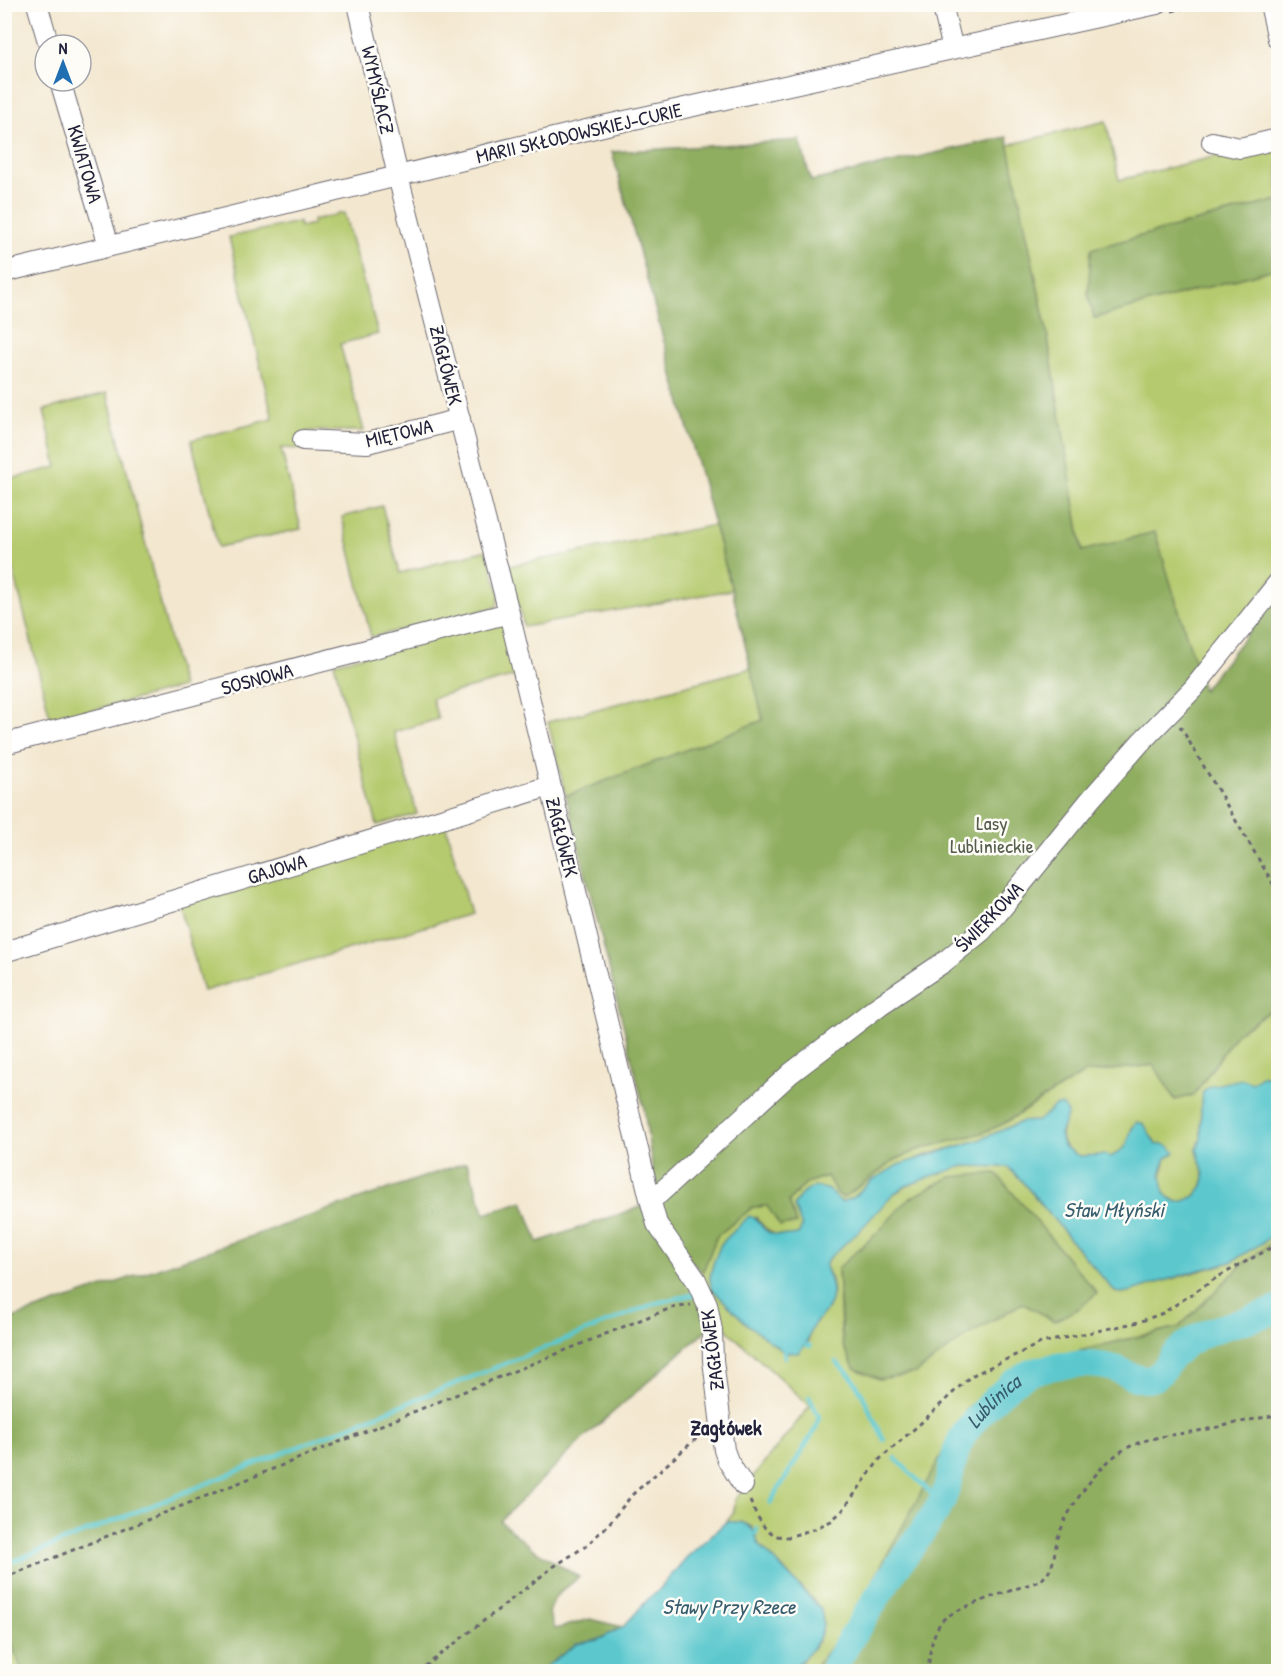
<svg xmlns="http://www.w3.org/2000/svg" width="1283" height="1676" viewBox="0 0 1283 1676" font-family="'Patrick Hand',sans-serif">
<rect width="100%" height="100%" fill="#fdfcf7"/>
<filter id="ink" filterUnits="userSpaceOnUse"><feTurbulence type="fractalNoise" baseFrequency=".0167" numOctaves="2"/><feDisplacementMap in="SourceGraphic" scale="12" xChannelSelector="R" yChannelSelector="G"/><feConvolveMatrix kernelMatrix="1 2 1 2 8 2 1 2 1" color-interpolation-filters="sRGB"/></filter>
<filter id="wash" filterUnits="userSpaceOnUse"><feTurbulence type="fractalNoise" baseFrequency=".008" numOctaves="4" result="noise"/><feDisplacementMap in="SourceGraphic" scale="24" xChannelSelector="R" yChannelSelector="G"/><feGaussianBlur stdDeviation="1.35" result="paint"/><feColorMatrix in="noise" values="0 0 0 0 0 0 0 0 0 0 0 0 0 0 0 0 0 1.4 0 .05"/><feComposite in="paint" operator="in"/></filter>
<g filter="url(#wash)">
<rect width="100%" height="100%" fill="#f3e7cf"/>
<path fill="#b5ca6e" stroke="#6c7654" stroke-width="1.5" fill-rule="evenodd" d="M1106,121L1119,180L1278,141V200L1091,249L1094,318L1278,268V573L1198,672L1082,552L1047,333L1008,145Z
M344,213L378,334L340,344L364,431H307L302,449L281,448L301,529L218,547L191,440L273,419L229,237L299,222L300,227L313,224V220Z
M107,393L182,687L51,721L5,537V480L57,467L44,410Z
M382,506L400,573L487,550L500,596L496,607L371,637L342,517Z
M714,525L732,590L524,627L508,566Z
M498,621L507,626L520,675L432,698L438,719L394,732L417,814L377,825L334,663Z
M752,668L763,721L566,796L548,722Z
M445,823L470,914L203,991L179,903Z
M1278,1005V1085L1276,1081L1252,1083L1201,1100V1139L1197,1149L1204,1175L1203,1186C1200,1189 1197,1194 1194,1197C1191,1200 1185,1202 1180,1202C1157,1202 1161,1173 1166,1158L1172,1155L1156,1145L1153,1139L1132,1126C1129,1143 1127,1150 1110,1157C1102,1154 1091,1156 1082,1156C1077,1156 1074,1154 1070,1151C1055,1140 1063,1127 1068,1113L1038,1121L1021,1122L979,1140L923,1156L871,1181L851,1199L841,1202L828,1189L798,1234C777,1239 768,1234 756,1217L713,1264L710,1277L711,1288L747,1324L784,1352L807,1345L812,1326L828,1308L833,1292L831,1279L825,1267L828,1259L893,1194C911,1183 943,1169 965,1166C978,1164 994,1167 1008,1167L1021,1180L1081,1252L1115,1292L1122,1293L1231,1262L1264,1242L1278,1230V1238L1246,1261L1179,1327L1099,1346L851,1621L812,1671H787L802,1661L818,1641L823,1624L815,1602L758,1543L752,1527L741,1522H726L733,1514L736,1498L810,1406L717,1321L702,1273L717,1236L753,1207L767,1206L796,1224L789,1201L806,1183L827,1176L836,1192L843,1198L895,1160L917,1150L982,1133L1003,1124L1084,1073L1155,1065L1175,1100L1194,1095L1236,1034ZM950,1177L1054,1321L1022,1303L965,1337L916,1373L843,1346L841,1330L838,1269L878,1232L908,1200Z
M5,1629L23,1671H5Z"/>
<path fill="#90ae61" stroke="#59684e" stroke-width="1.5" d="M1007,137L1047,333L1082,551L1155,532L1203,690L1278,595V1005L1236,1034L1194,1095L1175,1100L1154,1065L1084,1073L1003,1124L982,1133L917,1150L895,1160L843,1198L836,1192L827,1176L806,1183L789,1201L796,1224L780,1226L767,1206L753,1207L717,1236L702,1273L667,1233L655,1188L644,1108L566,796L763,720L732,590L612,152L800,140L811,181Z
M1278,200V268L1094,318L1088,295L1091,249Z
M467,1162L485,1214L523,1201L538,1242L643,1206L717,1321L585,1437L500,1521L533,1549L579,1577L555,1597L549,1613L555,1629L590,1619L623,1627L598,1640L577,1644L540,1671L23,1672L5,1629L4,1321Z
M996,1173L1097,1293L1078,1309L1054,1321L1022,1303L965,1337L916,1373L879,1379L854,1368L843,1346L838,1268L878,1232L907,1200L950,1177Z
M1278,1238V1671H812L851,1621L967,1408L1024,1365L1099,1346L1179,1327L1246,1261Z"/>
<path fill="#5bc8ce" stroke="#3e7584" stroke-width="1.5" d="M1261,1076H1271L1278,1085V1230L1264,1242L1231,1262L1192,1272L1132,1291L1122,1293L1115,1292L1081,1252L1021,1180L1008,1167L964,1166L935,1175L906,1186L893,1194L861,1229L828,1259L825,1267C831,1281 836,1295 827,1309C823,1316 815,1321 812,1328C806,1340 809,1343 798,1353L784,1352L747,1324L711,1288L710,1277L713,1264L721,1244L749,1216C757,1218 759,1223 764,1229C772,1237 787,1236 798,1234L802,1227L794,1206C800,1193 810,1183 826,1189C831,1191 837,1198 841,1202L851,1199L871,1181L898,1165L979,1140L1021,1122L1038,1121L1055,1106H1063L1068,1113L1060,1134L1063,1146L1079,1156L1105,1155L1110,1157C1137,1146 1123,1135 1137,1122L1144,1124L1156,1145C1165,1143 1169,1145 1175,1152L1172,1155L1166,1158L1161,1171L1164,1193L1168,1197L1177,1202L1184,1201L1195,1196L1203,1186L1204,1175L1197,1149L1201,1139V1100L1203,1092L1210,1086L1242,1079L1252,1083Z
M726,1522C745,1521 754,1524 758,1543L821,1609C821,1613 823,1619 823,1623C822,1645 803,1660 787,1672L540,1671L577,1644L598,1640L623,1627L651,1596L658,1591L686,1558Z"/>
<g fill="none" stroke-linecap="round" stroke-linejoin="round">
<path stroke="#5bc8ce" stroke-width="4.5" d="M807,1345L810,1346
M784,1352L785,1357
M836,1362L852,1377L861,1392L884,1440
M895,1458L941,1503
M770,1503L816,1428L819,1417L809,1397
M756,1533L757,1529
M4,1565L656,1303L696,1294"/>
<path stroke="#5bc8ce" stroke-width="27" id="s1" d="M833,1672L836,1663C857,1628 879,1594 902,1560C915,1541 930,1523 941,1503C950,1485 951,1465 958,1446C966,1425 1002,1389 1022,1377C1043,1364 1092,1361 1116,1369C1126,1372 1138,1382 1150,1379C1163,1376 1166,1362 1175,1354C1180,1349 1187,1343 1193,1340C1219,1324 1251,1322 1278,1309"/>
</g>
</g>
<g filter="url(#ink)">
<g fill="none" stroke-linecap="round" stroke-linejoin="round">
<defs>
<path id="minor" d="M37,4L49,45
M358,4L398,176L509,613L650,1199L657,1224L696,1280L707,1304L712,1330L713,1360L724,1450L728,1461L743,1485
M942,4L953,49
M1270,4L1278,39
M60,81L109,246
M1212,142L1240,148L1278,139
M4,272L607,125L1157,4
M303,440L367,443L460,419
M4,744L509,613
M4,952L550,786
M650,1199L659,1194L791,1073L880,1005L944,962L982,931L998,913L1090,800L1140,743L1193,689L1278,583"/>
</defs>
<use href="#minor" stroke="#6b676f" stroke-width="22"/>
<path stroke="#6b676f" stroke-width="3" stroke-dasharray="4.5 4.5" stroke-linecap="butt" d="M1172,11L1203,4
M1180,726L1278,892
M750,1501L757,1516L765,1528L776,1536L788,1537L814,1529L831,1521L843,1510L880,1459L922,1422L971,1376L1041,1343L1139,1322L1163,1313L1216,1278L1278,1244
M4,1578L650,1316L672,1308L691,1305
M418,1672L553,1567L586,1546L607,1526L633,1494L705,1431
M929,1672C928,1656 932,1635 941,1622C951,1608 1020,1588 1039,1581C1055,1571 1053,1557 1057,1541C1059,1534 1062,1527 1065,1520C1078,1495 1105,1457 1131,1446C1152,1436 1176,1435 1198,1431C1225,1426 1251,1419 1278,1415"/>
<use href="#minor" stroke="#fff" stroke-width="20"/>
</g>
</g>
<g text-anchor="middle" stroke-width="5" stroke-linejoin="round" paint-order="stroke">
<g font-size="20" fill="#22223b" stroke="#fdfcf7">
<text transform="translate(378 90) rotate(77)" y="7">WYMYŚLACZ</text>
<text transform="translate(579 133) rotate(-13)" y="7">MARII SKŁODOWSKIEJ-CURIE</text>
<text transform="translate(85 164) rotate(74)" y="7">KWIATOWA</text>
<text transform="translate(446 365) rotate(76)" y="7">ZAGŁÓWEK</text>
<text transform="translate(399 433) rotate(-13)" y="7">MIĘTOWA</text>
<text transform="translate(257 679) rotate(-15)" y="7">SOSNOWA</text>
<text transform="translate(562 837) rotate(76)" y="7">ZAGŁÓWEK</text>
<text transform="translate(277 869) rotate(-17)" y="7">GAJOWA</text>
<text transform="translate(989 917) rotate(-46)" y="7">ŚWIERKOWA</text>
<text transform="translate(712 1350) rotate(-97)" y="7">ZAGŁÓWEK</text>
</g>
<g font-size="20" fill="#555d4d" stroke="#fdfcf7">
<text x="992" y="830">Lasy<tspan x="992" dy="23">Lublinieckie</tspan></text>
</g>
<g font-size="21" font-style="italic" fill="#365c6e" stroke="#fdfcf7">
<text x="1114" y="1217">Staw Młyński</text>
<text dy="7" stroke="none"><textPath href="#s1" startOffset="318">Lublinica</textPath></text>
<text x="729" y="1614">Stawy Przy Rzece</text>
</g>
<g font-size="21" font-weight="bold" fill="#22223b" stroke="#fdfcf7">
<text x="726" y="1435">Zagłówek</text>
</g>
</g>
<rect width="1283" height="1676" fill="none" stroke="#fdfcf7" stroke-width="24"/>
<g transform="translate(63 63)"><circle r="28" fill="#fdfcf7" stroke="#a5a5ac" stroke-width="1.5"/>
<path d="M0-4.5L10 22L0 15L-10 22Z" fill="#1f6fb2"/>
<text y="-9" font-size="16" font-weight="bold" text-anchor="middle" fill="#22223b">N</text>
</g>
</svg>
